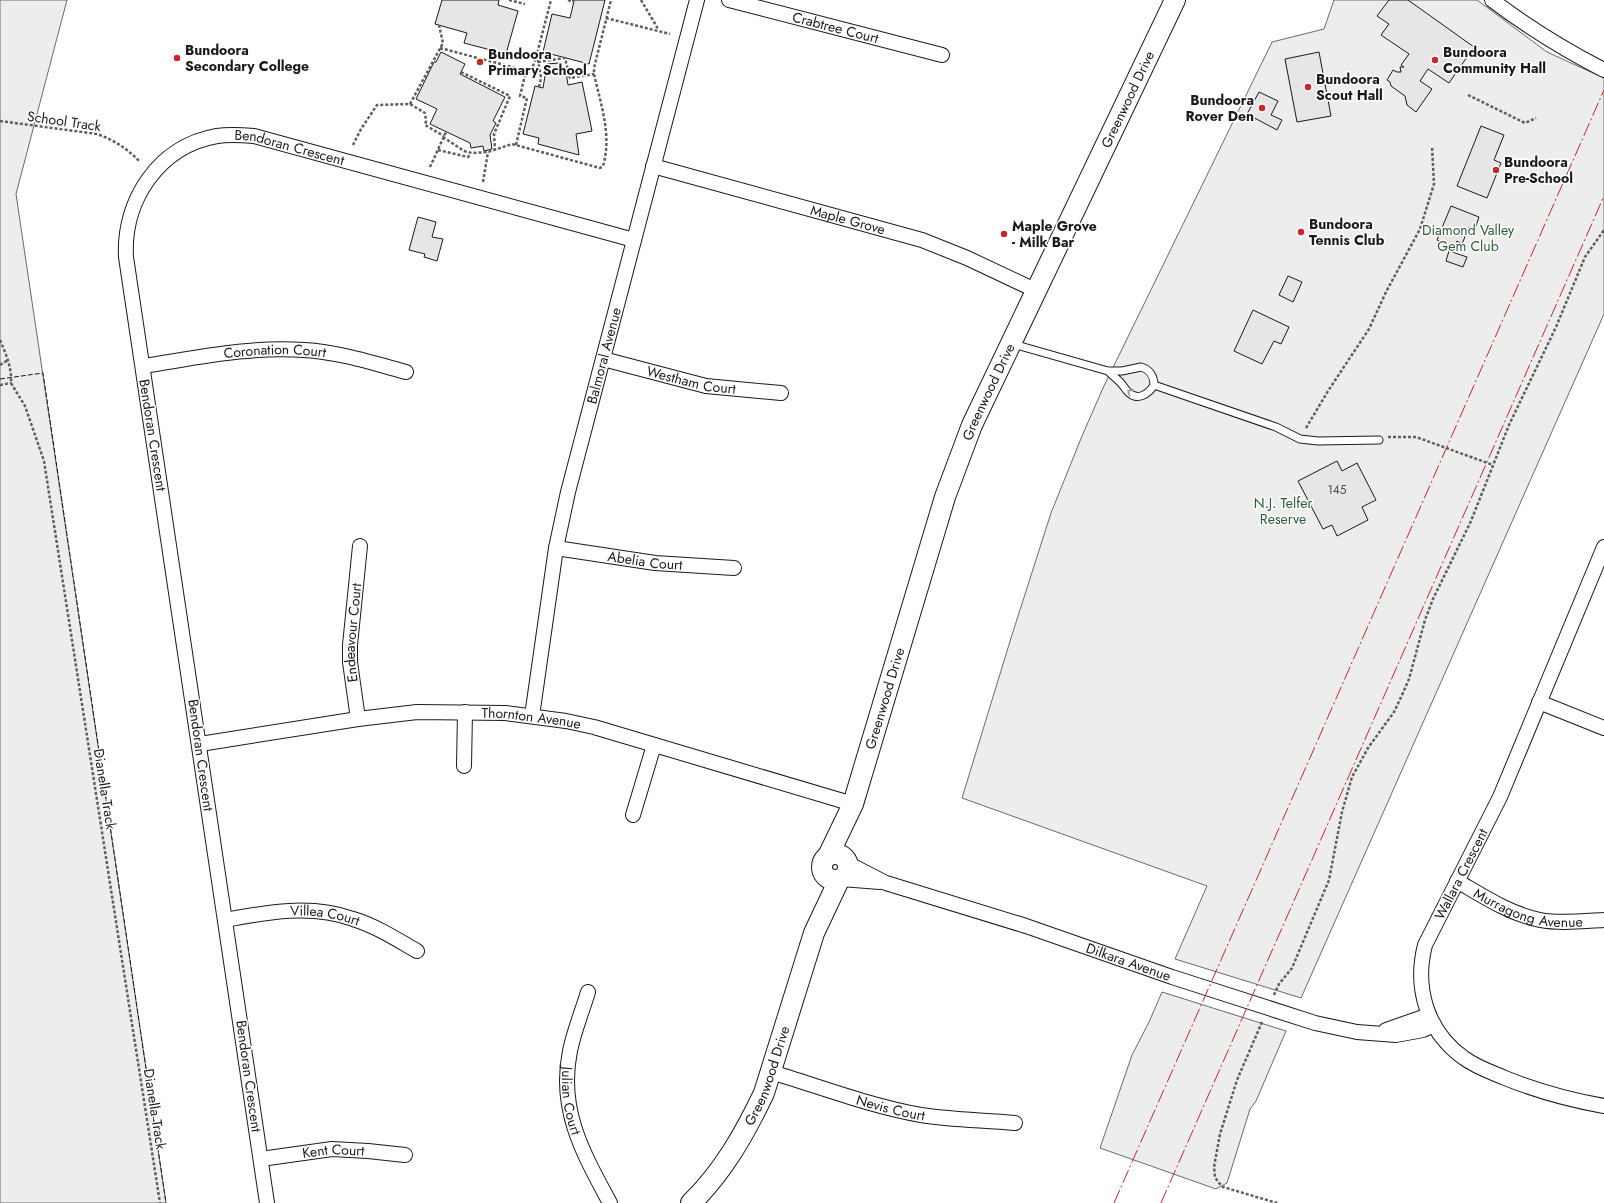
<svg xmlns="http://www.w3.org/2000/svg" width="1604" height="1203" viewBox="0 0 1604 1203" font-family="Jost,sans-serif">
<rect width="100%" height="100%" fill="#fff"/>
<path fill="#ededed" stroke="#6a6a6a" d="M0,0H67L16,194L166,1203H0Z
M1334,0H1477L1547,52L1604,78V314L1301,998L1175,959L1207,886L962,798L1011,638L1051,513L1082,436L1103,388L1272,42L1324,29Z
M1162,992L1286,1031L1256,1101L1250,1109L1227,1183L1216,1189L1100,1148L1132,1055L1149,1022Z"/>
<path fill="#e6e6e6" stroke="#1a1a1a" d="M442,0H499L498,5L518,11L506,54L464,43L467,33L435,24Z
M572,0H605L589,64L543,52L552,14L570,18L574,1Z
M1389,0H1408L1474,47L1449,83L1428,69L1420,81L1432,89L1416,112L1407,105L1405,96L1391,86L1390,82L1387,80L1393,70L1397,72H1401L1400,67H1404L1401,65L1409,54L1381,35L1389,24L1377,16Z
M441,52L465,64L460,74L505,97L493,121L496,123L490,135L492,149L484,151L483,146L471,148L470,143L430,124L437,109L416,99L434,62H436Z
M1319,52L1331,116L1297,122L1285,59Z
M559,63L560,68H563L564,72H566L568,85L582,82L592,131L576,134L579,155L538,144L539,138L523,134L535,86L543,88L547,64Z
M1259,92L1278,101L1271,115L1282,120L1277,130L1247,114Z
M1481,126L1504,135L1494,160L1501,163L1487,198L1457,186Z
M1451,206L1479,217L1475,229L1469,227L1462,244L1457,241L1455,247L1437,240Z
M418,217L436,222L432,237L443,239L437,261L424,257L425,254L409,250Z
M1449,251L1467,257L1463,267L1446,261Z
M1288,276L1302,282L1293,302L1279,295Z
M1253,310L1289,327L1281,344L1274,341L1262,364L1234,351Z
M1337,461L1342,471L1357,463L1376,500L1362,507L1368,520L1337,536L1332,525L1323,529L1298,481Z"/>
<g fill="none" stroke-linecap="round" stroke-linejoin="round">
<defs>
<path id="lane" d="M1013,344L1108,371H1122L1141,367C1149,369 1154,376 1154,385C1148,395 1137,401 1128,392C1125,389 1123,385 1120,382C1116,378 1112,375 1108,371
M1154,385L1276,427L1300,439L1318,441L1379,440"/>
<g id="street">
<path id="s1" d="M729,0L942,55"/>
<path d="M1492,0C1529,28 1563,49 1604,70"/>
<path id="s2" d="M653,166L922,240L967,258L1037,291"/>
<path id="s3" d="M603,359L706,386L781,393"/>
<path id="s4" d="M143,366C196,358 250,346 304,350C339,352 373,363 406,372"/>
<path d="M1604,547L1500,797L1425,945C1414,988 1427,1032 1464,1058C1476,1067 1491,1072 1505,1078C1537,1091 1570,1100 1604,1106"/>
<path id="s5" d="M556,548L655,563L734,568"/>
<path d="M1539,702L1604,728"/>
<path id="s6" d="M532,716L556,548L568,492L697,0"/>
<path id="s7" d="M358,719L350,662V645L360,546"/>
<path id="s8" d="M200,744L358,719L417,712L505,713L566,721L594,727L853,804"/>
<path d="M464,766L465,712"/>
<path d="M633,815L654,745"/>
<path id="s9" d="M847,863L886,883L1026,926L1172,977L1315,1023L1357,1032L1396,1035L1423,1030L1434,1025"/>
<path d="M841,879L880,882"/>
<path id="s10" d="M1457,881C1483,896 1510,914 1540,920C1561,924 1583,921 1604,920"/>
<path id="s11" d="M225,920C268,912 311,904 353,919C376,926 396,939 417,951"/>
<path id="s12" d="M588,992C582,1012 574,1031 570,1051C558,1110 583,1153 610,1203"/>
<path d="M1386,1030L1429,1015"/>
<path id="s13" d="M771,1072C821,1087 870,1106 921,1115C952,1120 984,1120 1015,1123"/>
<path id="s14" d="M261,1159L332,1149L368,1151L405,1155"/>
<path id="s15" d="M267,1203L126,257C123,200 159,146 217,136C230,134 242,135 254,136L634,240"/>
</g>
<g id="secondary">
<circle cx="835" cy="867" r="13"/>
<path id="s16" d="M828,856L853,804L945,497L972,425L1175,0"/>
<path id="s17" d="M691,1203C723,1172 745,1133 764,1093L814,933L839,880"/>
</g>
</defs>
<use href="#lane" stroke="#1a1a1a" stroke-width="9"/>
<use href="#street" stroke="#1a1a1a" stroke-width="16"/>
<use href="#secondary" stroke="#1a1a1a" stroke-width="22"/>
<path stroke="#5f5f5f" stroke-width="2.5" stroke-dasharray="3 2" stroke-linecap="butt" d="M509,0L525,4
M568,0L574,2
M641,0L657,27L656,31
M606,18L670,34
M440,48L531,72L537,54
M538,62L565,58L570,78L594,74
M461,72L510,96L494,134L495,150
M539,87L541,78L537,54L551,0
M1468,95L1525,123L1536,118
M410,104L443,43L439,25
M0,121L97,134C114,140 128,149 140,162
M443,137L464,151L472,153L488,152L512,144L600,168L603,166C612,136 601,105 594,74V68L611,0
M353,145L361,129L377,105L410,104L425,113L426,121L425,125L444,136
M516,145L527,98L520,96L526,71
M438,150L468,157L471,154
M430,167L446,132
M483,182L488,152
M0,340C6,354 12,368 11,383
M0,365L8,360
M11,383L25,406L44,461L160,1203
M0,385L11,383
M1306,428L1328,391L1369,329L1386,292L1420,229L1434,184L1432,146
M1388,437H1416L1493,465
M1274,995L1279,984L1292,968L1329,880L1342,812L1352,777L1368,748L1394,712L1402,695L1409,679L1425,620L1433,599L1471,521L1509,425L1556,327L1585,257L1604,230
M1262,1022L1237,1080L1220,1134L1214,1167L1215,1177L1218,1182L1223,1187L1277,1203"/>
<use href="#lane" stroke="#fff" stroke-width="7"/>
<use href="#street" stroke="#fff" stroke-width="14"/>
<use href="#secondary" stroke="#fff" stroke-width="20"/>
<path stroke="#1a1a1a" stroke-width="1" stroke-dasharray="5 2" stroke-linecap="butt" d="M0,379L43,373L166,1203"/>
<path stroke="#c62828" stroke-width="1" stroke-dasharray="14 3 2 3" stroke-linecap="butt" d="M1114,1203L1604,90
M1161,1203L1604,196"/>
</g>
<defs><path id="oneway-chevron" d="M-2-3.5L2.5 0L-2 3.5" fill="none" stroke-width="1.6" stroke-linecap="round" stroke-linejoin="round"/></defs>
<use stroke="#989898" href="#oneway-chevron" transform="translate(1130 392) rotate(-144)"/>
<g fill="#c62828" stroke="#fff" stroke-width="1.5">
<circle cx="177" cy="58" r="4"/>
<circle cx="1435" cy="60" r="4"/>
<circle cx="480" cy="62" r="4"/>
<circle cx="1308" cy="87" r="4"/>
<circle cx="1262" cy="108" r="4"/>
<circle cx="1496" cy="170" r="4"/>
<circle cx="1301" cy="232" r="4"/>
<circle cx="1004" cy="234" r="4"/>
</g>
<g text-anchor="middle" stroke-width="3" stroke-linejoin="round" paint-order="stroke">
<g font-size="12" fill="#4d4d4d">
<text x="1337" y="494">145</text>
</g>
<g font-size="14" fill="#1a1a1a" stroke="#fff">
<text dy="5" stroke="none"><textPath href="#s1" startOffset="110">Crabtree Court</textPath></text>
<text dy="5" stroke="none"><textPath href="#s16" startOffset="816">Greenwood Drive</textPath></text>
<text transform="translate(64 121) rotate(8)" y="5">School Track</text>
<text dy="5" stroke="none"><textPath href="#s15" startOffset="1196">Bendoran Crescent</textPath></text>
<text dy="5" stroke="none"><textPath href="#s2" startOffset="202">Maple Grove</textPath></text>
<text dy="5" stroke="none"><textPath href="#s4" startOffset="133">Coronation Court</textPath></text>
<text dy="5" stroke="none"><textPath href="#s6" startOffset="368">Balmoral Avenue</textPath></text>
<text dy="5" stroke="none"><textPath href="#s3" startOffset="91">Westham Court</textPath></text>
<text dy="5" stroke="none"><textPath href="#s16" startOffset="492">Greenwood Drive</textPath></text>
<text transform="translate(153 435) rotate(81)" y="5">Bendoran Crescent</text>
<text dy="5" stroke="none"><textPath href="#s5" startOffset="90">Abelia Court</textPath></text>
<text dy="5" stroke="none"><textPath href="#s7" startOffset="87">Endeavour Court</textPath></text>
<text dy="5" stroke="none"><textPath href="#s16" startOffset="168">Greenwood Drive</textPath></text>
<text dy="5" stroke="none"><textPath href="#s8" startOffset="334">Thornton Avenue</textPath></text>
<text transform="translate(201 755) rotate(82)" y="5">Bendoran Crescent</text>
<text transform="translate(105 789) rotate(81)" y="5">Dianella Track</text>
<text transform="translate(1461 874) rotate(-63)" y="5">Wallara Crescent</text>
<text dy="5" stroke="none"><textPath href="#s10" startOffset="78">Murragong Avenue</textPath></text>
<text dy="5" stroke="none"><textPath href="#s11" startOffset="101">Villea Court</textPath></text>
<text dy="5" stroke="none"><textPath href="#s9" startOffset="299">Dilkara Avenue</textPath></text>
<text dy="5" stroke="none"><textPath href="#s17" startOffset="150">Greenwood Drive</textPath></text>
<text transform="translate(249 1076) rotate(82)" y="5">Bendoran Crescent</text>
<text dy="5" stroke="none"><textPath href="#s12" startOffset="112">Julian Court</textPath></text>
<text dy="5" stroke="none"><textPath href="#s13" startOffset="125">Nevis Court</textPath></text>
<text transform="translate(155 1109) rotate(81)" y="5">Dianella Track</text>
<text dy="5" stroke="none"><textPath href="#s14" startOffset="73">Kent Court</textPath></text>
</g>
<g font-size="14" font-weight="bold" fill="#1a1a1a" stroke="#fff" text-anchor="start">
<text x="185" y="55">Bundoora<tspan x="185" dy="16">Secondary College</tspan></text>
<text x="1443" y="57">Bundoora<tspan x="1443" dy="16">Community Hall</tspan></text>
<text x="488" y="59">Bundoora<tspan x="488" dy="16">Primary School</tspan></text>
<text x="1316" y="84">Bundoora<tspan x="1316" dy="16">Scout Hall</tspan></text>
<text x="1254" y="105" text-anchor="end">Bundoora<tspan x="1254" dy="16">Rover Den</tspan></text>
<text x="1504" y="167">Bundoora<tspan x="1504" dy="16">Pre-School</tspan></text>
<text x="1309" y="229">Bundoora<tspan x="1309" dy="16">Tennis Club</tspan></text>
<text x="1012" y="231">Maple Grove<tspan x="1012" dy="16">- Milk Bar</tspan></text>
</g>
<g font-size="14" fill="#2b5a34" stroke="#fff">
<text x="1468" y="235">Diamond Valley<tspan x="1468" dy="16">Gem Club</tspan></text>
<text x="1283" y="508">N.J. Telfer<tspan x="1283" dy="16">Reserve</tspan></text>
</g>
</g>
</svg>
